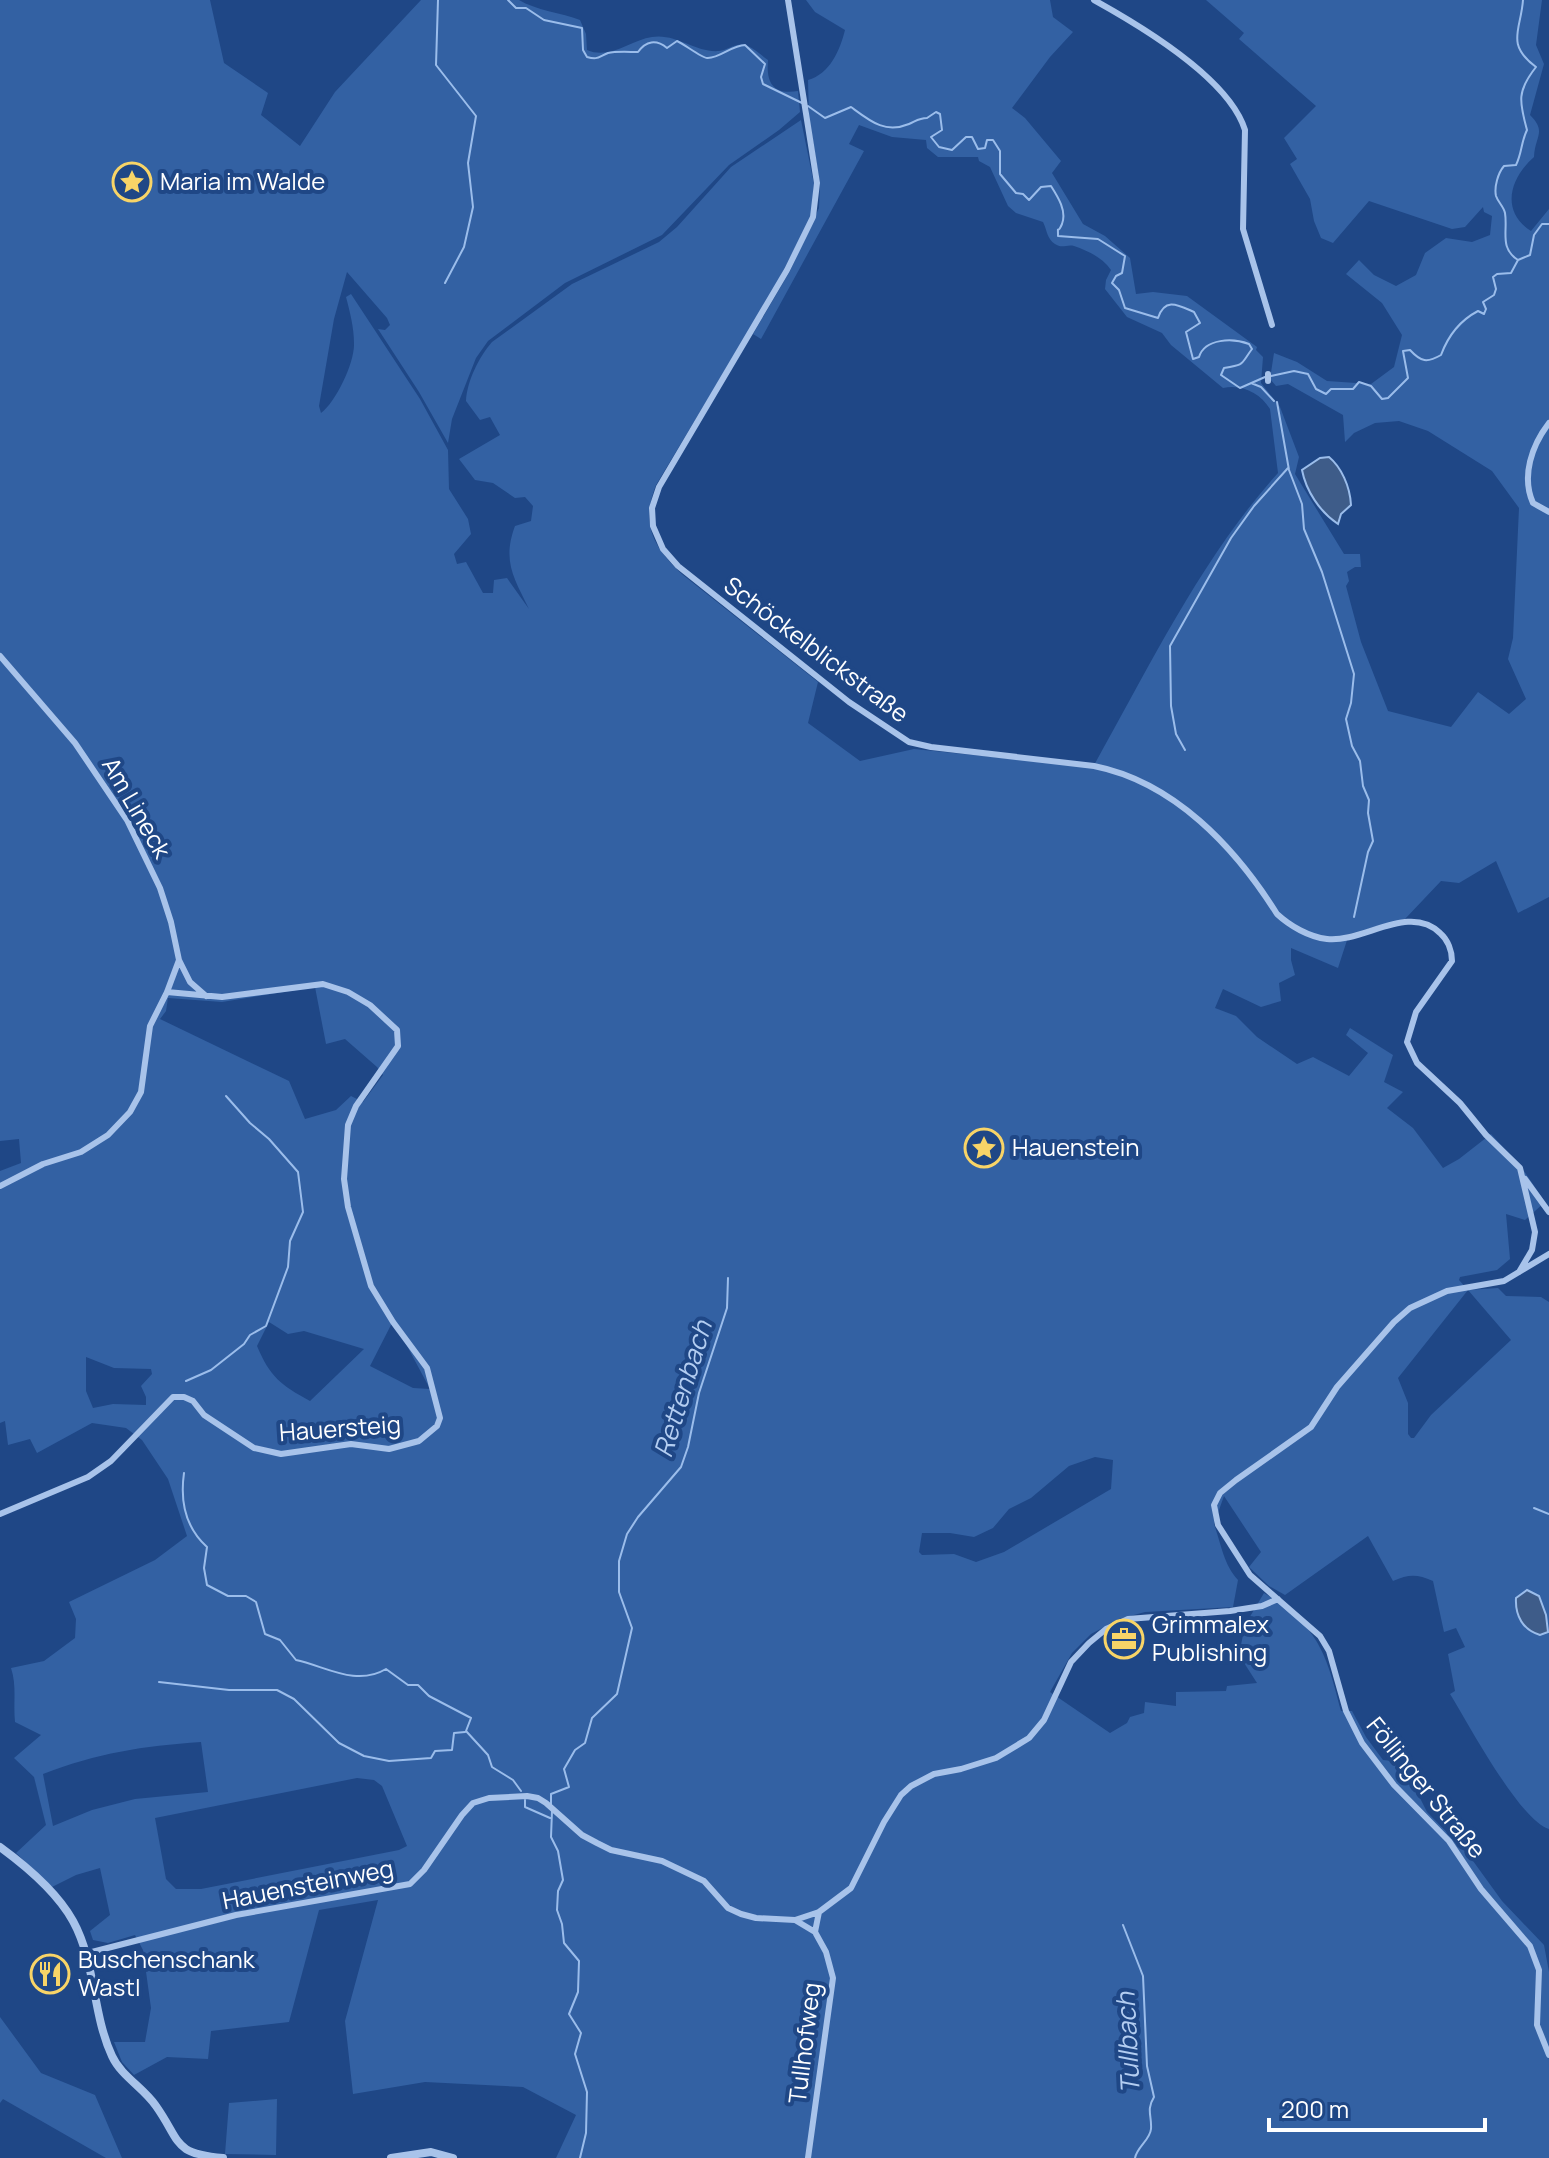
<svg xmlns="http://www.w3.org/2000/svg" width="1549" height="2158" viewBox="0 0 1549 2158" font-family="Manrope,sans-serif">
<rect width="100%" height="100%" fill="#1f4786"/>
<path fill="#3361a3" fill-rule="evenodd" d="M0,0H210L224,63L268,93L261,115L300,146L335,92L421,0H519C535,10 562,13 580,20L586,34L587,50C610,60 631,40 652,37C676,33 696,53 719,51C729,50 737,41 748,46C755,49 762,56 768,60C766,83 773,95 798,91L800,112L779,130L729,165L662,235L565,283L488,341L476,358L452,419L448,443L419,392L378,329L385,330L390,325L387,318L347,272L334,319L319,406L321,413C336,402 355,362 354,343C354,328 350,312 346,297L351,294L420,399L448,450L449,489L468,519L471,534L454,554L457,564L466,562L483,593H493L494,580L507,578L529,609C514,578 502,561 515,526L531,521L533,506L525,497L515,498L493,483L475,480L459,459L500,435L490,417L480,420L466,401C467,381 479,357 492,342L572,284L659,242L677,227L731,167L801,120L814,184L811,216L776,285L656,485C640,525 654,548 683,575L818,682L808,723L860,761L914,749L1093,767C1148,669 1202,557 1278,473L1270,409C1260,393 1242,384 1223,388L1171,345L1162,333L1127,317L1105,289L1106,280L1111,270C1102,257 1088,251 1074,246C1067,244 1062,249 1055,244C1047,239 1047,230 1043,222L1016,213L1008,206L990,167L979,161L978,157H938L927,148L926,140L892,137L859,125L849,144L864,151L761,339L753,334L790,271L819,208L820,183L809,118L808,80C830,74 840,50 845,30L815,12L806,0H1050L1053,17L1073,32L1050,57L1012,108L1025,118L1061,161L1052,173L1083,224L1105,236L1130,258L1136,294L1153,292L1187,296L1257,347L1256,350L1263,357L1261,383L1280,407L1299,457L1295,474L1344,554H1360L1361,567H1355L1347,572L1349,581L1346,586L1361,642L1388,711L1451,727L1478,692L1509,714L1526,699L1508,659L1513,638L1519,508L1492,471L1428,431L1399,421L1375,423L1354,433L1345,442L1343,415L1288,384L1276,386L1270,379L1274,353L1297,362L1327,381L1371,384L1394,367L1402,335L1382,303L1346,274L1359,260L1374,275L1396,286L1416,275L1425,253L1446,238L1472,242L1490,235L1492,216L1484,212L1483,207L1465,227L1452,229L1369,201L1333,243L1321,238L1314,221L1310,199L1290,164L1297,159L1284,138L1316,106L1239,39L1244,33L1206,0H1542L1536,45L1544,64L1530,115C1547,132 1535,136 1534,157C1510,178 1500,211 1531,231L1549,209V897L1518,913L1496,861L1459,883L1441,881L1405,919L1349,934L1338,968L1291,948V960L1295,975L1279,983L1281,1001L1261,1007L1223,989L1215,1008L1236,1016L1257,1037L1297,1064L1313,1057L1349,1076L1368,1053L1346,1035L1350,1028L1393,1055L1384,1082L1403,1092L1387,1108L1413,1128L1443,1168L1459,1159L1491,1134L1522,1168L1545,1202L1525,1220L1506,1214L1510,1259L1497,1270L1460,1277L1459,1280L1468,1290L1498,1288L1506,1296L1541,1297L1549,1302V1829C1520,1821 1468,1723 1450,1694L1455,1691L1448,1654L1465,1647L1456,1628L1444,1632L1433,1581C1417,1574 1409,1574 1393,1581L1368,1536L1285,1595L1269,1586L1249,1567L1261,1552L1224,1496L1214,1524C1221,1544 1224,1565 1238,1580L1233,1607L1145,1612L1119,1619L1091,1634L1072,1653L1050,1692L1110,1733L1127,1723L1130,1717L1144,1713L1145,1702L1176,1706V1692L1226,1691L1227,1686L1257,1683L1239,1655L1245,1625L1264,1593C1318,1626 1326,1652 1341,1711H1352L1366,1737L1383,1760L1402,1762L1427,1812L1468,1854L1502,1901L1544,1945L1549,1972V2158H556L576,2115L523,2087L425,2082L353,2094L345,2021L378,1900L319,1910L289,2022L211,2031L208,2059L167,2057L134,2075L122,2062L114,2042H145L151,2008L143,1950L135,1935L108,1943L93,1940L90,1931L110,1915L100,1868L76,1875L52,1887L16,1853L46,1825L34,1777L14,1758L41,1735L15,1722C13,1703 17,1686 11,1668L44,1661L75,1638L76,1619L69,1602L155,1560L187,1536L168,1479L142,1440L126,1428L92,1423L37,1453L30,1439L8,1445L5,1421L0,1423V1171L21,1163L19,1139L0,1141ZM315,987L326,1044L345,1039L377,1067L383,1075L363,1102L351,1096L336,1110L305,1119L289,1081L160,1019L166,1011L168,998L222,1002ZM1468,1290L1511,1340L1431,1415L1414,1438H1411L1408,1434V1403L1398,1378ZM269,1322L288,1334L304,1331L364,1349L310,1401C281,1385 270,1377 257,1346ZM392,1323L398,1329L430,1389L413,1388L370,1366ZM86,1357L114,1368L151,1369L152,1374L141,1386L146,1397V1405L113,1404L93,1408L86,1391ZM1095,1457L1113,1460L1111,1489L1004,1552L976,1562L954,1554L922,1555L919,1552L922,1533H950L974,1537L993,1528L1009,1509L1031,1498L1069,1466ZM201,1742L208,1792L135,1799L92,1810L53,1826L43,1774C98,1753 142,1746 201,1742ZM357,1778L374,1780L382,1786L407,1846L399,1850L201,1889H176L166,1879L155,1818Z
M0,2017L41,2073L95,2095L122,2158H106L3,2099L0,2103Z
M277,2099L276,2155L225,2154L229,2103Z"/>
<path fill="#3e5c89" stroke="#9bbdeb" stroke-width="2" d="M1329,457C1341,467 1350,486 1351,505L1341,514L1338,524C1320,512 1306,491 1302,470L1320,458Z
M1527,1590L1539,1596L1546,1615L1548,1632L1540,1635C1523,1630 1515,1616 1516,1598Z"/>
<g fill="none" stroke-linecap="round" stroke-linejoin="round">
<path stroke="#9bbdeb" stroke-width="2" d="M438,0L436,65L476,116L468,163L473,207L464,247L445,283
M508,0L516,8H526L544,20L582,28L583,50L587,57C598,60 598,57 608,53C616,51 629,52 638,52C646,41 656,39 667,48L677,41C684,44 702,58 707,58C719,59 732,45 745,45L765,64L761,77L763,84L802,103
M808,106L825,118L851,107C870,121 885,134 909,124C916,121 919,118 927,118L936,112L940,114L942,130L931,137L939,147L952,150L966,137H972L978,149L985,148L987,140H993L1000,151V174L1016,193L1023,194L1029,200L1041,187L1051,186C1058,197 1067,211 1062,224C1057,236 1058,223 1058,236L1098,239L1125,256L1122,273L1116,276L1112,283L1119,290L1125,308L1158,318C1165,297 1178,305 1194,312L1200,323L1186,332L1193,359L1199,357C1205,338 1233,338 1249,344L1252,349C1240,365 1246,364 1224,368L1221,375L1240,388L1265,377
M1518,260C1499,248 1508,231 1505,213C1504,207 1498,202 1496,196C1494,187 1498,173 1504,166L1516,165C1522,153 1521,142 1527,130C1519,101 1517,91 1536,67C1505,44 1521,30 1523,0
M1271,376L1294,371L1308,374L1316,389L1326,394L1331,389H1353L1359,382L1371,386L1382,399L1388,398L1408,378L1403,351L1410,350C1421,362 1427,363 1441,355C1448,336 1459,321 1478,311L1484,314L1486,309L1483,302L1494,295L1496,289L1493,277L1497,274L1511,273L1518,260L1530,255L1534,235L1542,224H1549
M1251,383L1261,387L1274,401
M1277,402L1289,470L1302,504L1304,529L1322,572L1354,674L1351,703L1346,719L1352,746L1360,761L1363,786L1369,800L1368,813L1373,841L1368,852L1354,917
M1185,750L1176,734L1171,706L1170,646L1231,538L1254,506L1288,468
M186,1381L211,1370L244,1344L250,1335L266,1326L288,1267L290,1241L303,1212L298,1172L269,1139L250,1123L226,1096
M184,1473C180,1501 186,1528 207,1547L204,1568L207,1585L228,1596H246L256,1602L265,1634L280,1640L296,1660C325,1666 356,1687 386,1669L408,1685H418L429,1696L471,1718L466,1731L488,1755L492,1767L513,1780L521,1791
M1534,1508L1549,1514
M159,1682L229,1690H277L294,1699L339,1743L364,1756L389,1761L431,1758L435,1751L452,1750L454,1733L465,1732
M525,1800V1807L550,1818
M551,1805V1794L569,1787L564,1769L575,1750L585,1743L592,1718L617,1694L632,1628L619,1592V1561L627,1534L638,1517L681,1467L688,1447L699,1393L727,1308L728,1278
M552,1811L551,1837L558,1851L563,1880L558,1891L557,1910L562,1924L564,1943L579,1961L578,1992L569,2014L581,2033L575,2054L587,2092L586,2133L580,2158
M1123,1925L1143,1976L1147,2066L1154,2097C1146,2110 1152,2116 1151,2129C1150,2140 1137,2147 1135,2158"/>
<path stroke="#a8c3ea" stroke-width="6" d="M788,0L817,183L813,217L787,270L659,487L652,508L653,526L663,549L678,566L849,702L909,742L931,747L1094,766C1174,782 1235,847 1277,914C1290,926 1309,937 1327,939C1363,943 1409,903 1440,933C1448,940 1452,951 1452,961L1416,1012L1407,1042L1417,1063L1460,1103L1486,1135L1520,1168L1535,1232L1532,1250L1519,1272
M1094,0C1141,26 1229,78 1245,130L1243,229L1272,325
M1268,374V381
M1549,423C1532,445 1521,476 1533,503L1549,512
M0,656L75,743L127,820L160,888L171,922L179,960L190,982L206,996
M1525,1179L1549,1212
M0,1186L43,1164L81,1152L108,1135L130,1112L141,1092L150,1026L167,992L179,960
M1549,1254L1504,1281L1447,1291L1410,1308L1394,1322L1337,1387L1311,1427L1236,1480L1220,1493L1214,1505L1218,1525L1250,1575L1320,1636L1329,1651L1346,1711L1362,1743L1394,1785L1449,1841L1481,1889L1530,1946L1539,1970L1537,2025L1549,2055
M0,1514L88,1477L111,1461L173,1397H184L193,1401L204,1415L254,1448L281,1454L351,1444L389,1449L419,1441L437,1426L440,1418L427,1368L393,1322L371,1286L348,1207L344,1179L348,1125L356,1106L398,1046L397,1030L370,1005L348,992L323,984L222,997L167,992
M795,1920L819,1912L851,1888L884,1822L901,1795L911,1786L934,1774L961,1769L996,1758L1029,1738L1044,1720L1071,1662L1089,1643L1106,1629L1128,1619L1230,1611L1262,1606L1278,1599
M88,1953L236,1915L410,1884L424,1870L462,1815L473,1803L489,1798L527,1796L538,1798L546,1803L582,1835L597,1843L611,1850L662,1861L704,1881L728,1908L741,1914L756,1918L795,1920L815,1932
M808,2158L833,1978L826,1952L815,1932L819,1912"/>
<path stroke="#a8c3ea" stroke-width="8" d="M0,1847C26,1866 57,1892 73,1921C96,1963 92,2013 112,2056C121,2076 144,2088 156,2106C182,2143 172,2153 223,2158
M391,2158L431,2152L453,2158"/>
</g>
<defs>
<symbol id="sight-ring" viewBox="-11 -11 22 22"><circle r="9.5" fill="#1f4786" stroke="#f8d467" stroke-width="1.5"/><path d="M0-6L1.8-2.2L6-1.7L2.9 1.2L3.7 5.4L0 3.3L-3.7 5.4L-2.9 1.2L-6-1.7L-1.8-2.2Z" fill="#f8d467"/></symbol>
<symbol id="office-ring" viewBox="-11 -11 22 22"><circle r="9.5" fill="#1f4786" stroke="#f8d467" stroke-width="1.5"/><path d="M-6-3h4V-5.5h4V-3h4V5H-6ZM-1-4.5V-3h2v-1.5ZM-6 0V1H6V0Z" fill="#f8d467"/></symbol>
<symbol id="restaurant-ring" viewBox="-11 -11 22 22"><circle r="9.5" fill="#1f4786" stroke="#f8d467" stroke-width="1.5"/><path d="M-5-6h1v4h1v-4h1v4h1v-4h1v5L-1.5 .5V6h-2V.5L-5-1ZM5-6V6H3V1.5H1.5Q1.5-4 5-6Z" fill="#f8d467"/></symbol>
</defs>
<g fill-rule="evenodd">
<use href="#sight-ring" x="110" y="160" width="44" height="44"/>
<use href="#sight-ring" x="962" y="1126" width="44" height="44"/>
<use href="#office-ring" x="1102" y="1617" width="44" height="44"/>
<use href="#restaurant-ring" x="28" y="1952" width="44" height="44"/>
</g>
<g text-anchor="middle" stroke-width="8" stroke-linejoin="round" paint-order="stroke">
<g font-size="24" fill="#fff" stroke="#1f4786" text-anchor="start">
<text x="160" y="190">Maria im Walde</text>
<text x="1012" y="1156">Hauenstein</text>
<text x="1152" y="1633">Grimmalex<tspan x="1152" dy="28">Publishing</tspan></text>
<text x="78" y="1968">Buschenschank<tspan x="78" dy="28">Wastl</tspan></text>
</g>
<g font-size="24" fill="#fff" stroke="#1f4786">
<text transform="translate(816 650) rotate(37)" y="8">Schöckelblickstraße</text>
<text transform="translate(136 808) rotate(60)" y="8">Am Lineck</text>
<text transform="translate(340 1429) rotate(-4)" y="8">Hauersteig</text>
<text transform="translate(1426 1788) rotate(51)" y="8">Föllinger Straße</text>
<text transform="translate(308 1885) rotate(-11)" y="8">Hauensteinweg</text>
<text transform="translate(805 2043) rotate(-83)" y="8">Tullhofweg</text>
</g>
<g font-size="26" font-style="italic" fill="#b3cdf1" stroke="#1f4786">
<text transform="translate(683 1389) rotate(-73)" y="9">Rettenbach</text>
<text transform="translate(1128 2043) rotate(-93)" y="9">Tullbach</text>
</g>
</g>
<path d="M1269 2118v12h216v-12" fill="none" stroke="#ffffff" stroke-width="4"/>
<text x="1281" y="2118" font-size="24" fill="#ffffff" stroke="#1f4786" stroke-width="6" paint-order="stroke">200 m</text>
</svg>
